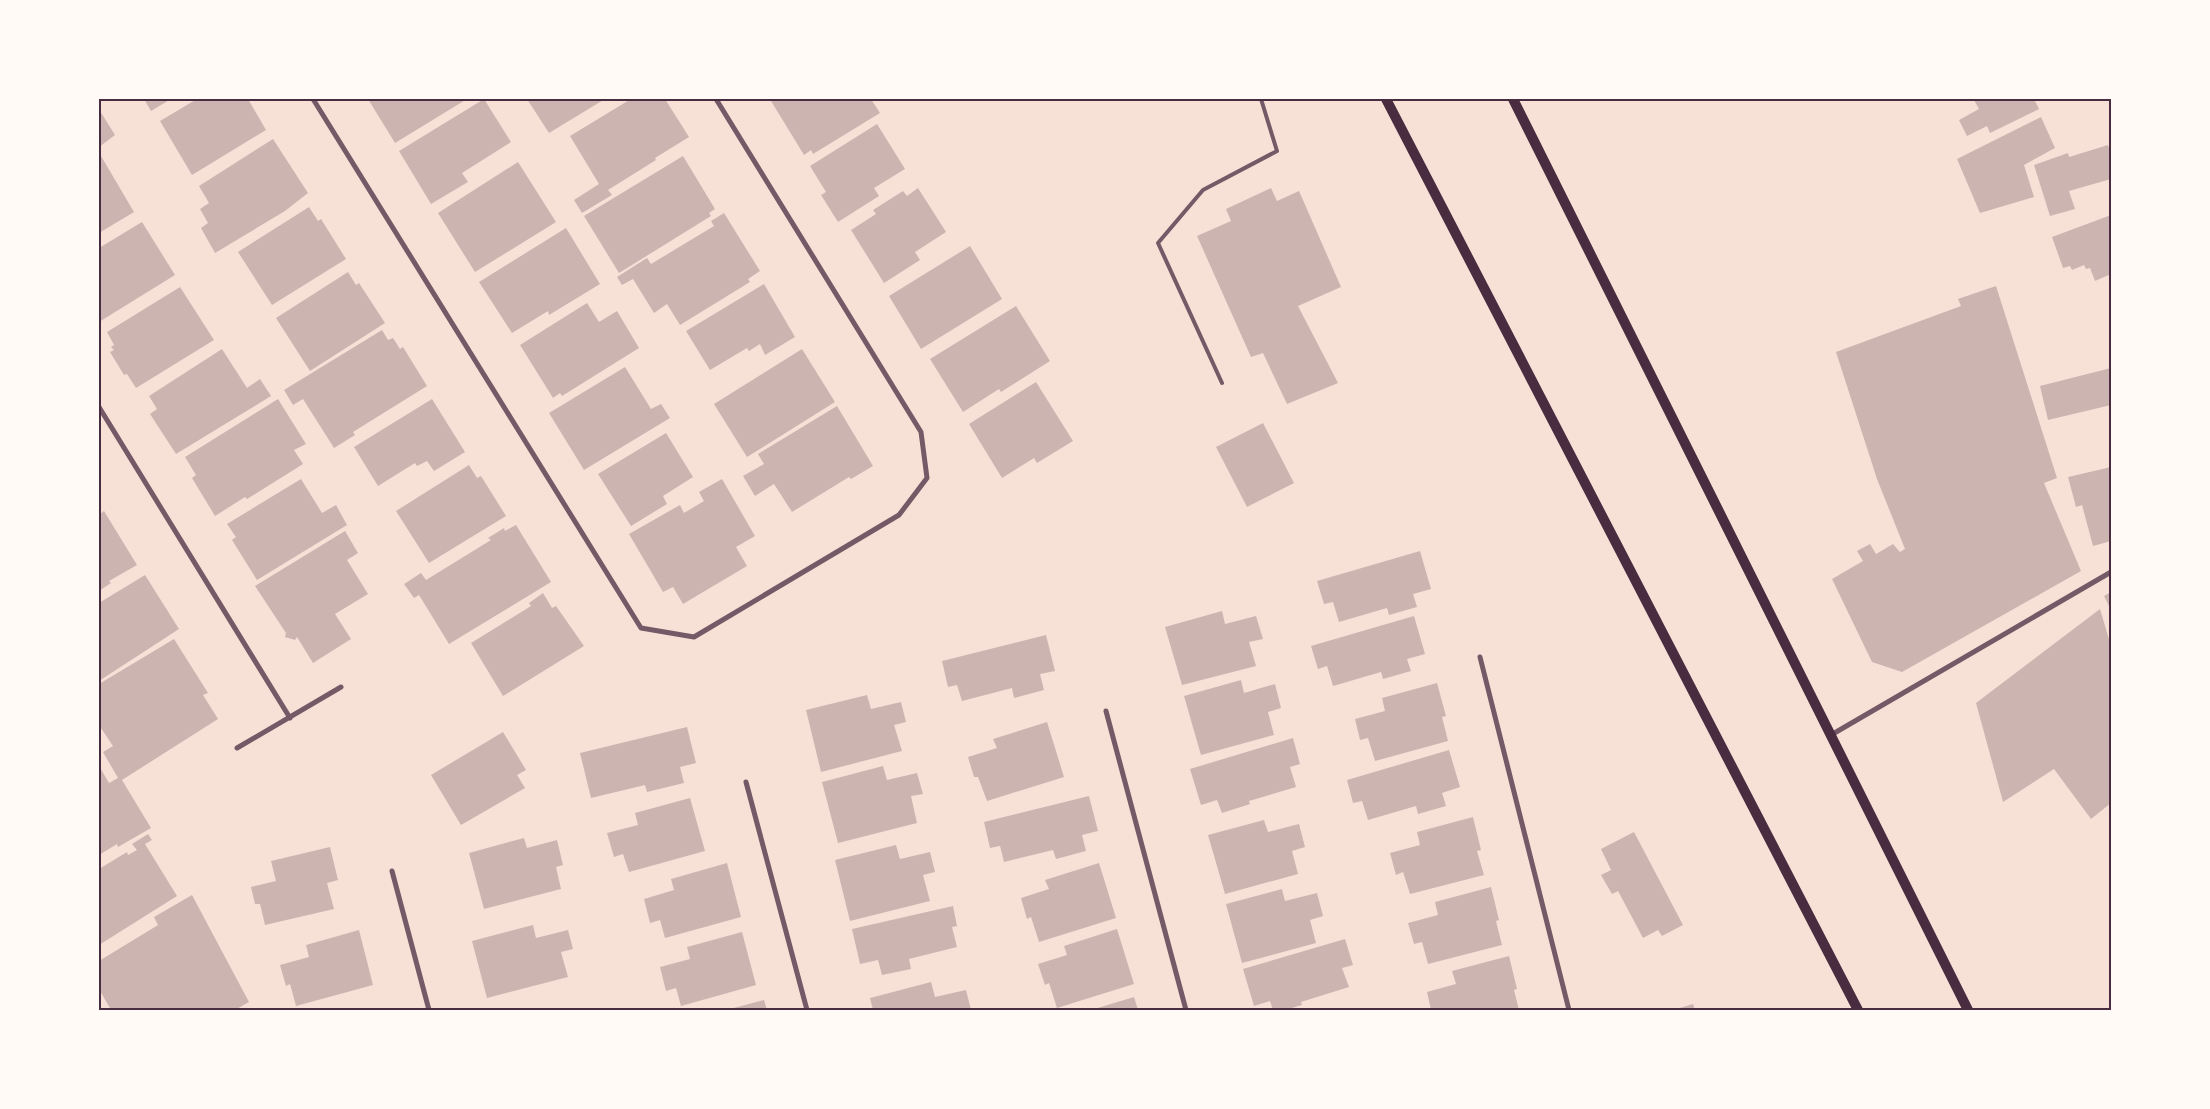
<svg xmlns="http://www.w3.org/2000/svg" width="2210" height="1109" viewBox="0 0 2210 1109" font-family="Rubik,sans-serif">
<rect width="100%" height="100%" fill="#f7e1d7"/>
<path fill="#ccb4b1" d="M144,99H171L151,111Z
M197,99H248L266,130L192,175L160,121Z
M368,99H467L395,143Z
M484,99L511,142L462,173L468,182L431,204L399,151Z
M527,99H605L549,133Z
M631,99H665L689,137L655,158L656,160L608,190L612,195L582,213L574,200L599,184L570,136Z
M775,99H871L880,113L813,154L811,150L804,155L771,101Z
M1978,99H2034L2039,109L1990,133L1987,126L1967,136L1959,120L1979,109L1974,100Z
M99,111H100L115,135L99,147Z
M2041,117L2055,148L2024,165L2034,197L1980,213L1957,159Z
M877,124L905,169L874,188L879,196L838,222L821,195L826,192L810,166Z
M273,139L308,193L285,211L215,253L201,228L208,223L200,209L209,203L199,186Z
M2108,145L2111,154V179L2069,191L2075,209L2050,216L2034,165L2068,153L2069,157Z
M101,156L134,212L99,233V157Z
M683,156L715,209L709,213L711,216L619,273L584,216Z
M518,162L556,222L475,272L438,213Z
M918,188L946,232L915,252L920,260L884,283L851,230L876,214L873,210L903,191L907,196Z
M1271,188L1277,201L1299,191L1341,287L1298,306L1338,383L1287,404L1263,353L1251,357L1197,236L1231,221L1226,209Z
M309,207L318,221L321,219L346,259L272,305L238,252Z
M724,213L760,271L748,279L750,282L680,325L667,304L654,313L633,279L622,285L617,277L647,258L651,264L714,226L711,221Z
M2111,215V274L2095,281L2090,268L2086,269L2084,265L2072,270L2070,266L2063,268L2052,237Z
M142,222L175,275L99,322V248Z
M566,228L600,284L549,315L548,311L512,333L479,282Z
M970,246L1002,299L921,349L889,296Z
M348,272L356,285L359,283L385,323L310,371L276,318Z
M764,284L795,337L765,355L760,344L749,351L747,348L710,370L686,331Z
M1996,286L2057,478L2044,483L2081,571L1902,672L1872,662L1832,579L1863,561L1857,551L1870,544L1876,554L1893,544L1900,552L1905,549L1877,479L1836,352L1961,306L1958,299Z
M180,287L214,340L136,388L127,374L124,375L110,352L114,350L111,347L114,345L107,332Z
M587,303L599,322L617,311L639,348L562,396L560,393L553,398L520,345Z
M1016,306L1050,361L1001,392L999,389L963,412L930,359Z
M382,330L388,340L393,338L400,349L403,347L427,386L353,432L355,435L334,448L303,399L293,405L284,390Z
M222,349L247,388L260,379L271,396L176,454L150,414L157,409L149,396Z
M802,349L835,402L747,457L714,404Z
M625,367L651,409L661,404L670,418L584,470L549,413Z
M2111,368V405L2048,420L2040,386Z
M1036,382L1073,441L1037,463L1034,458L1002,478L969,424Z
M278,399L306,444L294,450L303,464L247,499L245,497L215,516L192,478L196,475L185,457Z
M432,399L465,452L434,471L427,461L417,466L415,463L378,486L354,447Z
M837,406L873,466L851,479L849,477L792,512L774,484L755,496L743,476L764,464L758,454Z
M1263,423L1294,483L1247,507L1216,447Z
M666,433L693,477L663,496L667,504L631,526L598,474Z
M469,465L477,478L481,476L506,516L429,563L396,511Z
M2111,467V541L2093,546L2082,505L2076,507L2068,477Z
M301,479L322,513L336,505L347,525L257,580L232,540L236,537L227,524Z
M722,479L755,536L736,547L747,566L683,604L673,587L663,592L629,534L680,505L684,513L704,501L699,492Z
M104,511L137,565L109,581L111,583L99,591V515Z
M516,525L551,582L449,644L419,595L414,598L404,584L421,573L426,580L491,540L488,538L504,528L505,531Z
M345,531L358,553L347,560L368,594L335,614L351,639L313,663L297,637L295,640L285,637L286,633L255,586Z
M1420,551L1431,589L1413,594L1417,607L1389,615L1387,608L1339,622L1333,602L1324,604L1317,581Z
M145,575L179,629L99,681V603Z
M2111,592V610L2104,596Z
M543,593L552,608L556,606L584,646L503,696L471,643L531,606L529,603Z
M2100,609L2111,646V803L2091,819L2054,769L2003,802L1976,703Z
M1222,611L1225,624L1256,616L1263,639L1249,642L1256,666L1182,685L1165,627Z
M1414,616L1425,654L1407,659L1411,671L1383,679L1381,672L1333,686L1327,666L1318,669L1311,646Z
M1046,635L1055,671L1040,674L1044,690L1014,698L1012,688L962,701L957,685L948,687L942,661Z
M174,639L208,693L203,695L218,719L122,780L151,828L118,847L117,844L99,855V766L109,783L118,778L103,752L113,746L99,725V684Z
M1241,680L1244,693L1275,684L1281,708L1268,712L1274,735L1201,755L1184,696Z
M1437,683L1446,716L1442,717L1448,741L1375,761L1368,738L1360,740L1355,719L1385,711L1382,698Z
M867,695L871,709L901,702L906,722L894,725L902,751L821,772L806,710Z
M1047,722L1064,777L987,801L978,777H974L968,757L997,748L993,739Z
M687,727L696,763L680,767L684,783L647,792L645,785L591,798L580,753Z
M503,732L526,770L517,775L525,788L461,825L431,775Z
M1293,738L1300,764L1290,767L1296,787L1249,801L1250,804L1222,813L1217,800L1201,805L1190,769Z
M1449,750L1460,787L1442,793L1446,806L1418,814L1416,806L1368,820L1362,801L1353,803L1347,780Z
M883,766L887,780L917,773L923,794L911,796L917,823L838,843L822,782Z
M1089,796L1098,831L1082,835L1086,851L1056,859L1053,850L1004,862L1000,846L990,848L984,822Z
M690,798L705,851L629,872L623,854L614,857L607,833L638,825L635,813Z
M1473,817L1481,850L1477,851L1484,875L1410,894L1403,872L1396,875L1390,853L1420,845L1417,832Z
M1264,820L1268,832L1299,824L1305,847L1292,851L1298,874L1225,894L1208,835Z
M1634,832L1683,925L1662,936L1658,930L1643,938L1618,891L1612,894L1601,875L1611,870L1601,849Z
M148,834L152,840L145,844L177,896L99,945V869L127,852L128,855L137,850L132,844Z
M524,838L527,848L557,840L563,865L556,867L561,889L484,909L469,853Z
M896,845L900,859L930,852L935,872L923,875L930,901L850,921L835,860Z
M330,847L338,880L327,883L334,909L265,925L260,904H255L251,887L276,881L271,861Z
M727,863L741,917L665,938L660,920L650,923L644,899L674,890L671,879Z
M1099,863L1116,918L1039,942L1031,917L1027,919L1021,898L1049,889L1045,880Z
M1491,887L1499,920L1496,921L1502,945L1428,964L1422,942L1414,944L1408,923L1438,915L1435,902Z
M1282,889L1285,901L1317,893L1323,916L1310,920L1316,943L1242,963L1226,904Z
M192,895L249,1002L235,1010H111L99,989V961L158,925L154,917Z
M953,906L957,926L952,927L957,947L909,959L911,969L882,975L878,960L860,964L852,929Z
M533,925L536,938L568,930L573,949L561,952L568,977L487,998L472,941Z
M1117,929L1134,984L1057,1008L1049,983L1045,985L1038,964L1067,955L1064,946Z
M359,930L373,985L296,1006L290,984L286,986L280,965L309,957L306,945Z
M742,932L756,985L681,1006L676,988L666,991L660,967L690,959L687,947Z
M1345,939L1353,965L1342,968L1349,987L1301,1002L1302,1005L1285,1010H1273L1270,1001L1254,1006L1243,969Z
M1509,956L1517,989L1514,990L1519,1010H1431L1427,992L1456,984L1452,971Z
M931,982L935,997L966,990L971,1010H873L870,998Z
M1134,997L1138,1010H1091Z
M764,1000L767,1010H726Z
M1693,1004L1695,1010H1673Z"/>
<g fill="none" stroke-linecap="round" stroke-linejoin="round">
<path stroke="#755966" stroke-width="4" d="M1222,383L1158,243L1203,190L1277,151L1261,99"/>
<path stroke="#755966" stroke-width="5" d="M313,99L641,628L694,637L899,515L927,478L921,432L716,99
M99,407L290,718
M1480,657L1569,1010
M1106,711L1186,1010
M1831,735L2111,572
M237,748L341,687
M746,782L807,1010
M392,871L429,1010"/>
<path stroke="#4a2c40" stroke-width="10" d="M1386,99L1858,1010
M1513,99L1968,1010"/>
</g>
<rect width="2210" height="1109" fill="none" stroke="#fffaf5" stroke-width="200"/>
<rect x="100" y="100" width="2010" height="909" fill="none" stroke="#4a2c40" stroke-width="2"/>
</svg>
